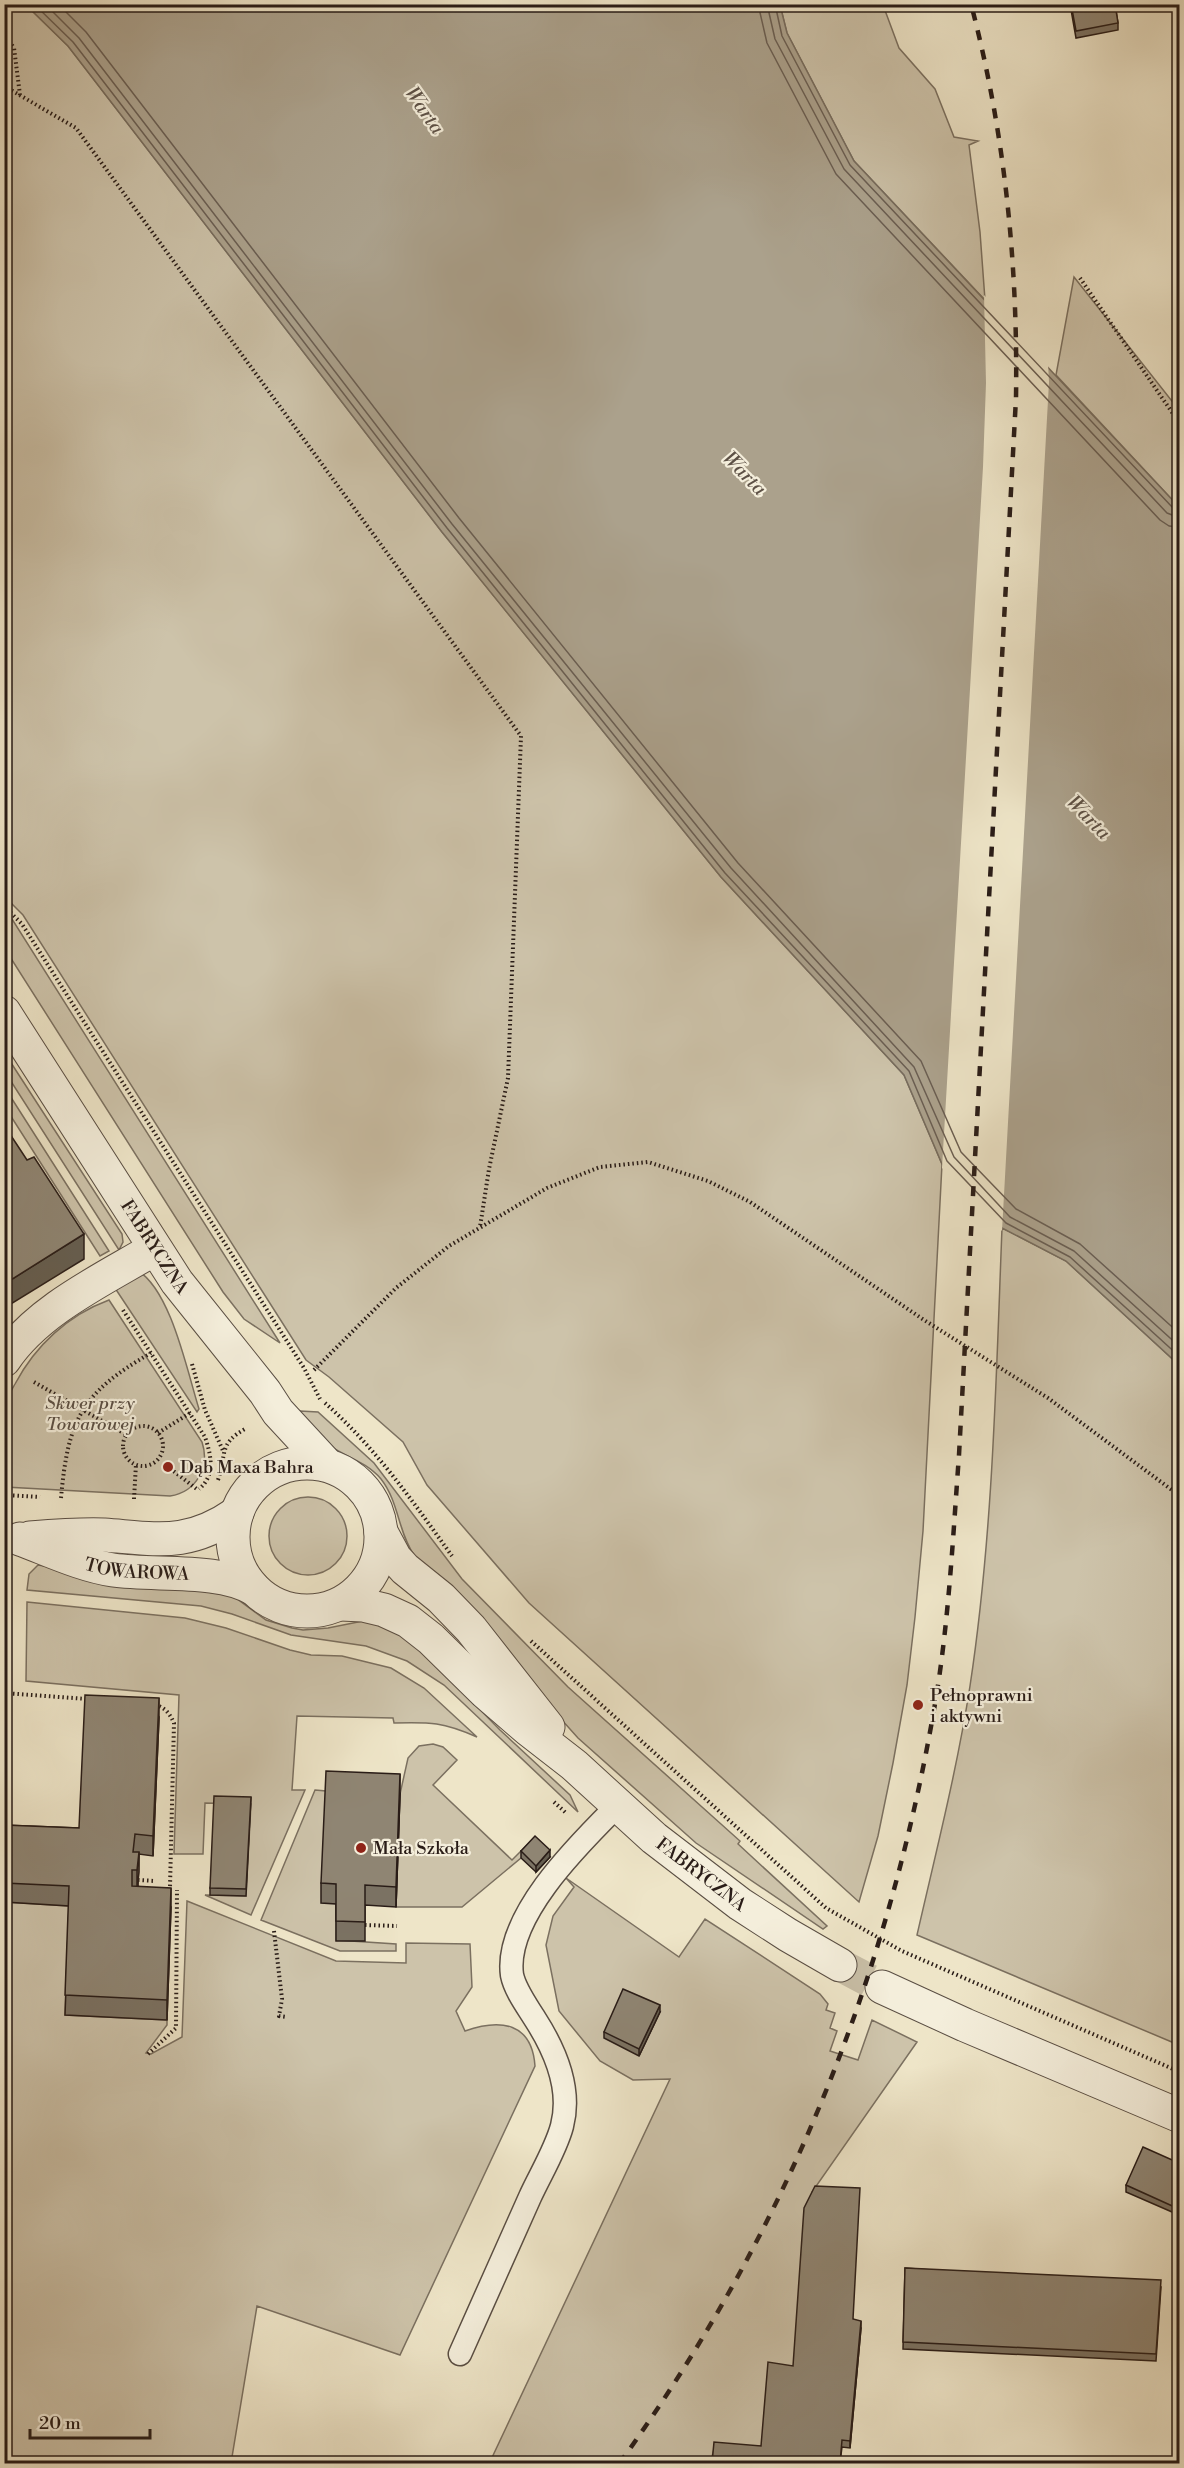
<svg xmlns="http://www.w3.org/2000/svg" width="1184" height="2468" viewBox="0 0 1184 2468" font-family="'Libre Bodoni',serif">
<rect width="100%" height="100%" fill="#eee5c8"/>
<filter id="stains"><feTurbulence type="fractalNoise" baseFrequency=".00333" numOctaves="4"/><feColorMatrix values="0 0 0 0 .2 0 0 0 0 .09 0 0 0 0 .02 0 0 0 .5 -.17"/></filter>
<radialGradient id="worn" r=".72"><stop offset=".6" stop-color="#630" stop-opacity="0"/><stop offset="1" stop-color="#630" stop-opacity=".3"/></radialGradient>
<path fill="#cdc3aa" stroke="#7b7060" stroke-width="1.5" d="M4,5H26L68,46L442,532L721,877L904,1075L942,1164L923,1531L915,1617L907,1685L893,1763L878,1836L859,1902L529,1603L427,1485L403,1442L329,1377L306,1360L23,915L5,897Z
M780,5H883L899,48L935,89L954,137L978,141L969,145L980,232L985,300L854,161L787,33Z
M1074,277L1179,410V507L1056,375Z
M4,912L12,919L280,1343L244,1319L223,1292L5,949Z
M4,1052L122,1234L123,1242L119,1250L5,1072Z
M5,1088L109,1251L100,1256L5,1107Z
M1002,1228L1066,1261L1179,1365V2045L917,1935C936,1852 957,1770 970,1686C993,1534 996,1381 1002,1228Z
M137,1270C171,1290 187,1371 199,1409L197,1412L111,1282Z
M109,1300L202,1442C210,1466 197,1492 170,1496L5,1487C4,1462 2,1434 4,1409C5,1400 11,1391 15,1384C35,1346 68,1315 109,1300Z
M300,1411L318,1412L374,1463L462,1579L568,1687L740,1841L738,1844L827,1926L823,1929L696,1843L578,1738L414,1555C398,1532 399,1502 381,1479C364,1459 338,1455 319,1438C312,1431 306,1420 300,1411Z
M269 1536a39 39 0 1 1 78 0a39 39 0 1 1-78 0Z
M38,1565L233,1596L266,1620L292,1628L303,1630L328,1628L368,1620L411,1639L500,1730L570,1795L578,1812L444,1685L407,1661L366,1646L291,1635L232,1614L201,1606L27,1590L29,1574Z
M27,1602L185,1618L226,1628L290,1650L311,1655L342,1656L391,1668L424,1688L477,1737C443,1722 431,1722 394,1723L393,1718L297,1716L292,1790H305L251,1915L205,1895L246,1896L251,1804L205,1803L203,1854H174L179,1695L26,1681Z
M433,1744L443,1747L457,1760L433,1785L512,1860L532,1840L535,1843L521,1858L462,1907H396L400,1794L408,1758L419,1746Z
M315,1790L326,1791L336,1904V1940L396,1944V1951H340L261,1920Z
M566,1878L679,1957L705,1919L820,1994L828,2004L826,2010L835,2013L830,2028L837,2031L830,2051L858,2060L872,2020L917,2042L812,2192L793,2373L761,2453L714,2449L710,2464H489L670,2079L633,2080L600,2061L559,2011L546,1945L553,1916L574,1887Z
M187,1901L336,1961L406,1963V1943L470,1944L472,1987L456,2011L465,2031C501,2018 532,2023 535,2066L400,2355L257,2306L231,2463L5,2464V1902L69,1906L65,2015L167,2020V2025L146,2053L151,2054L182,2037Z"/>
<path fill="#aba18c" stroke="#776c5d" stroke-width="1.5" d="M26,5H780L787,33L854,161L1179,507V1365L1066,1261L1002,1228L942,1164L904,1075L721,877L442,532L68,46Z"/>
<path fill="#eee5c8" d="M984,295L1048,363L1049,382L1002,1231L942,1168L983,467L986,383Z"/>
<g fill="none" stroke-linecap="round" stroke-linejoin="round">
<path stroke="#6a5e52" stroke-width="1.5" d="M34,4L73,42L447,528L725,873L909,1071L947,1161L1006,1223L1070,1257L1180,1357
M45,4L79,38L452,524L731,868L914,1067L954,1157L1010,1217L1074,1251L1180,1347
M58,4L86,32L459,518L738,863L921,1061L961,1152L1016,1209L1080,1244L1180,1334
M758,4L767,43L836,174L1160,520L1169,526L1180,527
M767,4L775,39L844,169L1167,513L1180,518
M775,4L782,36L850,165L1173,508L1180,510"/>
<path stroke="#c7bda5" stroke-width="33" stroke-dasharray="33 16" stroke-linecap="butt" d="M840,1965L882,1987"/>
<defs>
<path id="service" d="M460,2354C483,2302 507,2249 530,2197C540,2175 556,2149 562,2126C572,2088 555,2050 535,2019C527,2006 515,1990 512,1975C504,1917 579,1844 617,1806"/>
<g id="minor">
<path id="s1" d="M4,1012L177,1282L265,1392L278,1412L327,1465"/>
<path d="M4,1360C37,1310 104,1279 154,1249"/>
</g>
<g id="tertiary">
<circle cx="307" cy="1537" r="74"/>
<path d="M381,1532L395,1558L405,1569L441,1598L471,1629L548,1727"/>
<path d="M30,1538C55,1536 80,1534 104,1535C159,1539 188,1547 237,1513"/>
<path id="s2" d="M20,1539C50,1550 81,1565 113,1570C155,1576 220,1568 254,1589"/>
<path id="s3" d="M341,1604L363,1605L384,1610L408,1621L431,1639L485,1692L529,1730L574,1765L654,1838L740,1904L788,1935L840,1965"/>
<path d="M882,1987L965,2025L1180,2116"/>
</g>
</defs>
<use href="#service" stroke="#5a4e43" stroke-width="25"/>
<use href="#minor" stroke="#5a4e43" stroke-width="35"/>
<use href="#tertiary" stroke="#5a4e43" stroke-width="35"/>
<path stroke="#291c17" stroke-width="4" stroke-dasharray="1.5 3" stroke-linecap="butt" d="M4,34L14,48L20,95
M4,86L76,128L521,736L508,1078L489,1169L480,1227
M1080,278L1180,424
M4,906L22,924L60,984L304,1368L320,1399
M123,1310L205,1437C211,1455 216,1475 199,1489
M192,1364L205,1410L224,1453
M314,1370L396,1288L449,1246L547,1188L600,1167L648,1162L708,1181L750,1202L924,1320L1048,1398L1180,1496
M34,1382L127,1435
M325,1403C375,1447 414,1503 452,1556
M123 1446a20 20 0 1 1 40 0a20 20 0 1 1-40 0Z
M158,1433L190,1413
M163,1463L198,1490
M218,1480C227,1454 218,1444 245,1429
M4,1495L40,1497
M61,1498C68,1420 81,1393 151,1353
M134,1499L136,1464
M531,1641L826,1908L902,1951L1180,2072
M4,1693L87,1699
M155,1705C165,1707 170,1714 174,1723L170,1887
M554,1802L566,1813
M138,1880L155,1881
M365,1925L397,1926
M274,1931L282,1999L279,2016L286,2017
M148,2054L176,2028L177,1890"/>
<use href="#service" stroke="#f4eedb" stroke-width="22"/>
<use href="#minor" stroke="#f4eedb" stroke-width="33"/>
<use href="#tertiary" stroke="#f4eedb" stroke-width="33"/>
<path stroke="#291c17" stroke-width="4.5" stroke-dasharray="10 10" stroke-linecap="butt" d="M619,2464C786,2233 889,1978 936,1698C949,1618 953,1536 959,1455L1016,398C1018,265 1005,133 971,4"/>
</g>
<path fill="#7b7263" stroke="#291c17" stroke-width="1.5" d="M1070,4H1115L1118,23V30L1076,38Z
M159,1718L153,1856L139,1854L138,1886L171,1907L167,2020L65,2015L69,1906L4,1902V1825L79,1828Z
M400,1794L396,1907L365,1905V1941H336V1904L321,1903V1883Z
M251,1797L246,1896L210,1895V1888Z
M521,1851L550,1857L536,1872L521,1858Z
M660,2012L639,2056L604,2038V2032Z
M1179,2163V2215L1126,2192V2185Z
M905,2268L1161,2287L1156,2361L903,2349Z
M853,2319L861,2328L850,2448L842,2447L840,2463H712L761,2446Z
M1176,2385H1179V2439L1175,2438Z"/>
<path fill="#645d50" stroke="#291c17" stroke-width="1.5" d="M84,1234V1259L9,1305L4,1314V1289L9,1281Z
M159,1698V1718L153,1856V1836Z
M400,1774V1794L396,1907V1887Z
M550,1850V1857L536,1872V1866Z
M139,1852V1872L137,1890V1870Z
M171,1888V1907L167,2020V2000Z
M660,2005V2012L639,2056V2049Z
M861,2321V2328L850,2448V2441Z"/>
<path fill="#8f8573" stroke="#291c17" stroke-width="1.5" d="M1071,4H1115L1118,23L1076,31Z
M4,1125L27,1160L34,1157L84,1234L9,1281L4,1289Z
M85,1695L159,1698L153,1836L135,1834L133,1852H139L137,1870H132V1886L171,1888L167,2000L65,1995L69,1886L4,1883V1825L79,1828Z
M326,1771L400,1774L396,1887L365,1885V1922L336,1921V1884L321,1883Z
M214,1796L251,1797L246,1889L210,1888Z
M535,1836L550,1850L536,1866L521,1851Z
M623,1989L660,2005L639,2049L604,2032Z
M1143,2147L1179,2163V2209L1126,2185Z
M815,2186L860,2188L853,2319L861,2321L850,2441L842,2440L840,2463H712L714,2442L761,2446L768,2362L793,2366L804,2208Z
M905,2268L1161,2280L1156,2354L903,2342Z
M1176,2385H1179V2432H1175Z"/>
<g fill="#8f2418" stroke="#f4eedb" stroke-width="2">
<circle cx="168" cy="1467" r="6"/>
<circle cx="918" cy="1705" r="6"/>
<circle cx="361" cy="1848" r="6"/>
</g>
<g text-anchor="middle" stroke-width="4.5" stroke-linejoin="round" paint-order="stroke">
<g font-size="18" fill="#291c17" stroke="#f4eedb">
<text dy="6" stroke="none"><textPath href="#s1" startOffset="279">FABRYCZNA</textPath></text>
<text dy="6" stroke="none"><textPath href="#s2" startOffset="122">TOWAROWA</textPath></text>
<text dy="6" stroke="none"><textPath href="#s3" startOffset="458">FABRYCZNA</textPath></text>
</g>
<g font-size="18" font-style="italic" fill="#5a4e43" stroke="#f4eedb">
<text x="90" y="1409">Skwer przy<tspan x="90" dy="21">Towarowej</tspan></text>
</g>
<g font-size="18" fill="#291c17" stroke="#f4eedb" text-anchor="start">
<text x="180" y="1473">Dąb Maxa Bahra</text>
<text x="930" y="1701">Pełnoprawni<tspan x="930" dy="21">i aktywni</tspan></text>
<text x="373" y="1854">Mała Szkoła</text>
</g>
<g font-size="20" font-style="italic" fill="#5d5146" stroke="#f4eedb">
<text transform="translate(425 110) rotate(55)" y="7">Warta</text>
<text transform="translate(745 473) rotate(45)" y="7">Warta</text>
<text transform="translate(1089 817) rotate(45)" y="7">Warta</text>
</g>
</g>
<rect width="1184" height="2468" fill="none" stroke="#eee5c8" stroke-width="24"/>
<rect x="6" y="6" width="1172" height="2456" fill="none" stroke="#291c17" stroke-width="3"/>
<rect x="12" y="12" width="1160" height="2444" fill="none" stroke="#291c17" stroke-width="1.5"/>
<path d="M30 2429v9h120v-9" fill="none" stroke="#291c17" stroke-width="3"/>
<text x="39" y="2429" font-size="18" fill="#291c17" stroke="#f4eedb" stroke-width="4.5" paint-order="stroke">20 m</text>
<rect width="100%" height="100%" filter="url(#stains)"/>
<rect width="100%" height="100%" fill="url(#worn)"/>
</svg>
